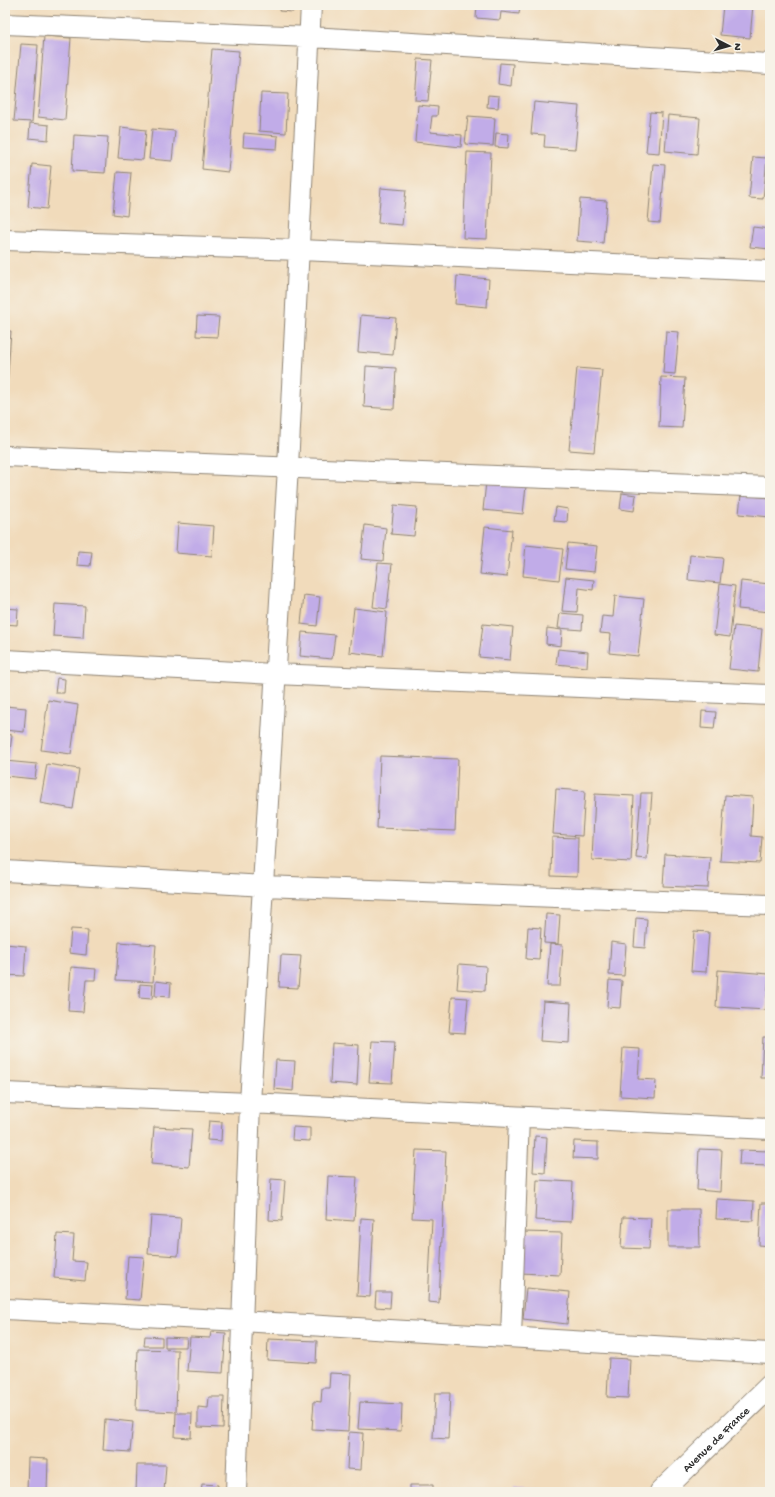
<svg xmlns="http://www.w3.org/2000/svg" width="775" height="1497" viewBox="0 0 775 1497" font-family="'Gochi Hand',sans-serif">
<rect width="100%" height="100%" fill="#f7f3e8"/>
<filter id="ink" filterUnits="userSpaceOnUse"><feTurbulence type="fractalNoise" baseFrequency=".025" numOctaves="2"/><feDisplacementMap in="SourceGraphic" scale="8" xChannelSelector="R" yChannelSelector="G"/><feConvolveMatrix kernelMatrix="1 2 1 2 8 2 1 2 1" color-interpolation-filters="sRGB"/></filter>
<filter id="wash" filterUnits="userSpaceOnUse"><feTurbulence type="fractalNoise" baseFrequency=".012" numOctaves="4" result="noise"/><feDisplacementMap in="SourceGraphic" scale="16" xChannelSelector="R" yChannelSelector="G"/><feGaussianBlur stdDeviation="0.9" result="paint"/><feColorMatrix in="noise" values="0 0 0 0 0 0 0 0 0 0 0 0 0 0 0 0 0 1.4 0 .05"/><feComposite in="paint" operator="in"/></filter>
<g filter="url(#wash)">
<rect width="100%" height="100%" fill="#f1dbbb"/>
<g id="blocks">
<path fill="#c1ace8" d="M280,5H294L293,12L279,11Z
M477,5H520L519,14L501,12L500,20L476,18Z
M723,5H753L750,38L720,35Z
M44,36L71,38L65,120L38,117Z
M21,44L38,45L32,122L14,121Z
M212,49L239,51L228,172L202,169Z
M418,59L432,60L428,101L415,100Z
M500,63L513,64L511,86L498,84Z
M261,93L288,94L286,133L259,131Z
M488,95L499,96L498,108L487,107Z
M534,102L579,106L575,149L544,147L545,135L531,134Z
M418,105L438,107L437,116H432L430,132L462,135L461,147L415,142Z
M650,112L662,113L659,153L646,152Z
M668,115L700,118L697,154L665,151Z
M468,116L495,118L493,146L465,144Z
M30,123L49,125L48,140L29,138Z
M121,127L146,130L143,160L118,158Z
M152,129L175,131L172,161L149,159Z
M244,133L278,136L277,149L243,147Z
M496,133L509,134L508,148L495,147Z
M74,135L108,137L105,173L72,171Z
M467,152L491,153L487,239L463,238Z
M753,157L767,158L763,199L749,198Z
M32,164L51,166L47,209L28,207Z
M653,164L665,165L660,223L648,222Z
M117,172L131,173L127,216L113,214Z
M381,188L406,190L402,225L378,223Z
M580,199L607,201L603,243L577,241Z
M753,227L770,229V249L750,247Z
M457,276L489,279L487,307L455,304Z
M361,315L396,318L393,355L358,352Z
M197,316L219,317L217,337L196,336Z
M5,331H11L6,401H5Z
M666,331L679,332L675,374L663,373Z
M366,366L396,368L394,409L364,407Z
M577,368L602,370L594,452L569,450Z
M661,377L685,378L682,428L659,427Z
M486,482L526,486L523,514L483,510Z
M622,493L636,495L634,511L620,509Z
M741,495L770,498V517L739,514Z
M394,505L417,507L414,536L391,534Z
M556,507L568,509L567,522L554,521Z
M178,523L214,526L212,556L176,553Z
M365,525L386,528L383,561L361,559Z
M485,527L512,530L507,577L480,574Z
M568,543L597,546L594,572L565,569Z
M526,545L563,549L559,580L523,576Z
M78,551L92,552L90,566L77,565Z
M690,555L723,558L720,583L688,580Z
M378,563L392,564L387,609L373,607Z
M566,577L594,580L593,590L579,588L577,612L562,611Z
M741,581L770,584V612L738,609Z
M720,584L735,586L730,637L714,635Z
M304,595L320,597L317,626L301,624Z
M615,596L644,599L638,656L609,653L611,634L600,633L602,616L613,617Z
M55,604L85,606L83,638L53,636Z
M5,608L18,609L17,625L5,624Z
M354,608L387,612L383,656L349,652Z
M560,613L583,615L582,630L558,628Z
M483,624L513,627L510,660L479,657Z
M734,626L762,629L758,672L729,669Z
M547,628L562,630L561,646L546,644Z
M302,632L335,635L332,659L300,656Z
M558,649L588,652L587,667L556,664Z
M57,678L65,679L64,693H55Z
M48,700L78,705L71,754L41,750Z
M5,706L26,708L24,732L5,730Z
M702,711L716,712L714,729L701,728Z
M5,734L12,735L9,759H5Z
M380,756L458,759L455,831L377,828Z
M5,761L37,764L35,779L5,776Z
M47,764L79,769L73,809L40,803Z
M556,789L585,791L582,836L553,834Z
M641,793H652L647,859L636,858Z
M595,794L634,796L631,862L592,860Z
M725,795L753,797L751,836L762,837L760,863L720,861Z
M552,837L578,838L577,877L551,876Z
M665,854L710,857L708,888L663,886Z
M546,914L560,915L558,944L544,943Z
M636,918L647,919L645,948L634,947Z
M528,927L541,928L539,960L526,959Z
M71,929L88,930L86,955L69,953Z
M694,931L709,932L706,972L691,971Z
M119,942L156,945L153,982L116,980Z
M611,942L626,944L624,976L609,975Z
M5,944L26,946L24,976L5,975Z
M550,944L563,945L560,986H547Z
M281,955L301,956L298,988L279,987Z
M459,964L486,966L485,991L457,989Z
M71,967L96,969L95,980H86L83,1012L68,1011Z
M718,970L769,974L766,1010L716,1007Z
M609,980L622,981L620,1008L607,1007Z
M156,981L171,983L170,997L155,996Z
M140,984L153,985L152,999L139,998Z
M452,997L468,998L465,1033L449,1032Z
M543,1001L571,1003L569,1043L540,1041Z
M763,1037H770V1078H761Z
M372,1041L395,1042L392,1083L369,1082Z
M332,1043L359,1045L357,1085L330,1083Z
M623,1048L640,1049L638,1079L656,1080L655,1098L620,1096Z
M276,1060L295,1061L293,1091L274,1089Z
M209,1121L222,1122L221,1141L207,1140Z
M154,1127L192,1129L189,1167L151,1164Z
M293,1127L310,1128V1141L292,1140Z
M535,1136L547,1137L545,1173L533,1172Z
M574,1141L598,1142V1159L573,1158Z
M699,1149L722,1150L720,1192L697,1190Z
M416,1150L446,1151L439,1303L428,1302L432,1219L412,1218Z
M740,1150L770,1151V1166L739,1165Z
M328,1176L357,1177L354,1221L326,1219Z
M271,1179L285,1180L282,1221L269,1220Z
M537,1180L573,1182L571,1222L535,1220Z
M717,1199L754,1201L753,1221L716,1219Z
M761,1203H770V1246L759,1245Z
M668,1209H699L700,1247H668Z
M151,1216L181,1218L178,1256L148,1254Z
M623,1217L651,1218L649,1249L621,1248Z
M361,1218L374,1219L370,1297L357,1296Z
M523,1232L562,1233L560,1275L521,1273Z
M57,1234L74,1235L72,1261L87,1262L85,1281L54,1278Z
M128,1256L144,1257L140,1300L125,1299Z
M526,1288L570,1292L567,1324L523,1319Z
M376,1292H391L390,1308L375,1307Z
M211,1332L226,1333L223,1373L187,1371L190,1337L210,1338Z
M145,1336L162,1337V1346H144Z
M165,1337L187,1338L186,1347H165Z
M268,1339L317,1341L316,1363L267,1360Z
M138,1349L178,1350L176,1412L136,1410Z
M609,1358L630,1359L628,1398L607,1397Z
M330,1373L351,1374L348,1431L312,1429L314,1401L321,1402L322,1388H329Z
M435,1393H450L448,1439L433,1438Z
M209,1397H224L223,1428L198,1427V1407L208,1408Z
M360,1402L402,1404L401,1431L358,1429Z
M176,1413H192L191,1438L175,1437Z
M105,1419L133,1422L130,1452L103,1450Z
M349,1432L363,1433L361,1470L347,1469Z
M28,1458L48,1459L47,1492H27Z
M137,1465H166L164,1492H136Z
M202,1484L218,1485L217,1492H201Z
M410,1485H433V1492H410Z
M514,1488L545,1489L544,1492H514Z"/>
</g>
</g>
<g filter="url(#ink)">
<use href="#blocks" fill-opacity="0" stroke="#8e8373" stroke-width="1"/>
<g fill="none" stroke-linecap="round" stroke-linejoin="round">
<defs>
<path id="minor" d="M5,24L310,37L770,64
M5,240L300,250L770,271
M5,456L770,487
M5,660L275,674L770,695
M5,871L264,886L770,905
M5,1093L250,1103L770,1129
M5,1309L242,1321L770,1353
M511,1337L519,1117
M236,1492L250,1103L288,467L311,5"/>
<g id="secondary">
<path id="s1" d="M661,1492L770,1386"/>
</g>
</defs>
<use href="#minor" stroke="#8e8373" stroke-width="22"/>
<use href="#secondary" stroke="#8e8373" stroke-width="24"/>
<use href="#minor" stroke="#fff" stroke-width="20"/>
<use href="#secondary" stroke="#fff" stroke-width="22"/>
</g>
</g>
<g text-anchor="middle" stroke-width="3.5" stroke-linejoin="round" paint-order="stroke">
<g font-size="12" fill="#2b2b2b" stroke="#f7f3e8">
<text dy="4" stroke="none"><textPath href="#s1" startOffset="76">Avenue de France</textPath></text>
</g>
</g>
<rect width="775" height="1497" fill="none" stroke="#f7f3e8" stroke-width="20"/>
<g transform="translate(729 46) rotate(96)" stroke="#f7f3e8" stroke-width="3" paint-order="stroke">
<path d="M0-3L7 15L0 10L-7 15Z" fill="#2b2b2b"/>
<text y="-6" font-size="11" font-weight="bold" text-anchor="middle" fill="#2b2b2b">N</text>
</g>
</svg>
